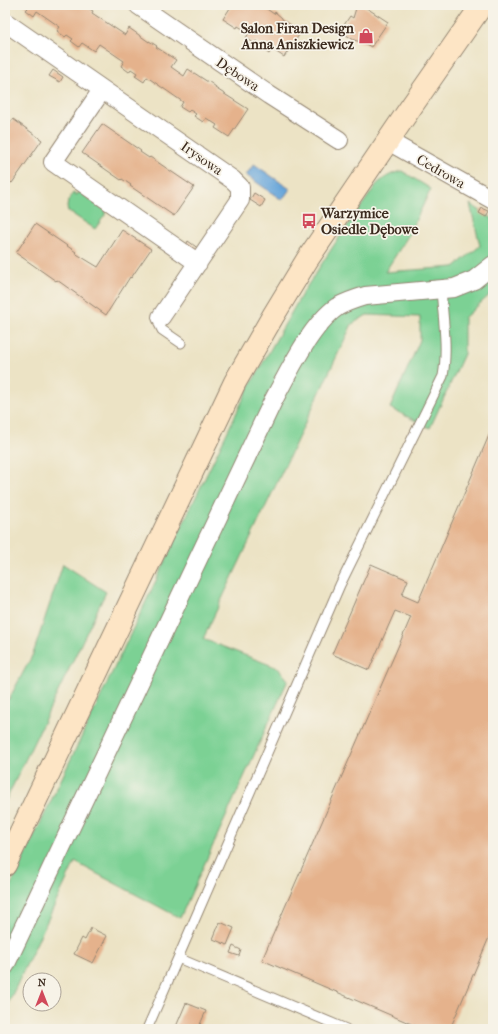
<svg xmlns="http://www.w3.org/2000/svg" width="498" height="1034" viewBox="0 0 498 1034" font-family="'IM FELL French Canon',serif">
<rect width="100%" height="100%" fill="#f7f3e8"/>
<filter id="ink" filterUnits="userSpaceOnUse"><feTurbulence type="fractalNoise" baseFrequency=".025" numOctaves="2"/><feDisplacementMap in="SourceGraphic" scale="8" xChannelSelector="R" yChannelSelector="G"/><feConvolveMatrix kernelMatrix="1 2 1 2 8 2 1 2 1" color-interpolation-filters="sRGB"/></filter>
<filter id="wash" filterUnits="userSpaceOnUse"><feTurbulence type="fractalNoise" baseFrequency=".012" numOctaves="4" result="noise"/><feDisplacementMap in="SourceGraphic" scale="16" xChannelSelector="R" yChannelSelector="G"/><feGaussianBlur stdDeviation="0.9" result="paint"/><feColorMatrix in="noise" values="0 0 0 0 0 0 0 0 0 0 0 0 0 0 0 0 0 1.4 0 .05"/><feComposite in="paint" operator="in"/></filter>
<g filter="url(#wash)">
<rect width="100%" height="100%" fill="#ece3c5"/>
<path fill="#7bd194" stroke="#5b7e59" d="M402,171L431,189L408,236L385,272L454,267L480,246L470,204L493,219V292L464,318V354L430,428L390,408L420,340V317L367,315L352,324L203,639L278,668L288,680L180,918L75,862L5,1010V898L8,891L191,507L248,389L302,294L336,242L377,184C385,177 392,173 402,171Z
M79,192L105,210V215L95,229L68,211L67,207L68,201L73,193L77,195Z
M63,564L106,592L5,802V698L9,699L33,654Z"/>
<path fill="#68a6da" stroke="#52687c" d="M254,164L290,189L282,200L246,175Z"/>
<g id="blocks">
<path fill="#e5b28c" d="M24,5H81L84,7L85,6L93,11L92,13L125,35L129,28L149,42V41L157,46L156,47L176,60L171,67L184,76L188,69L208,82V81L216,87L215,88L248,109L229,137L215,128L217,125L206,118L203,122L194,116L196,114L190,110L188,112L180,107L183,102L147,77L144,82L135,76L137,73L131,69L129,72L121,66L124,61L99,44L94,51L82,43L79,47L71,41L73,39L67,35L65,37L57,31L60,27L37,11L34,16L26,10L28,8Z
M232,5H261L274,14L275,12L282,18V19L301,32L284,57L272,49L269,54L261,48L262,45L256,41L254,43L246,38L249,33L238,26L237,28L223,19Z
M357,5H362L388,22L371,47L364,43L354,40L340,31L350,16L353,18Z
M53,70L63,77L60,82L49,76Z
M13,119L42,140L12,183L11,182L5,191V131Z
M102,124L141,151L140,152L149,158L150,157L194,187L174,216L130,186L131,185L122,179L121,180L82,153Z
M254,193L265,200L261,207L250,200Z
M482,208L489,211L486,217L479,213Z
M35,224L76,252L75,253L98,267L122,230L151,249L131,278L130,277L106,315L57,280L56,281L16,253Z
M188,241L199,249L195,255L185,247Z
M493,426V928L450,1029H423L262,960L411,617L395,611L369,670L332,654L371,564L408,580L402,595L418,602Z
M220,922L234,928L227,945L213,939Z
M91,928L107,936L93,963L74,954L82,938L85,940Z
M233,946L241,950L239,956L230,953Z
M186,1003L206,1011L198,1029H175Z"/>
</g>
</g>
<g filter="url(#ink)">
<use href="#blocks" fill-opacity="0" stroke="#948672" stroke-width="1"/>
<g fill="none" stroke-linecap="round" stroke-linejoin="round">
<defs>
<path id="lane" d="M161,317L159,324L162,330L181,343
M147,1029L178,958
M346,1029L178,958L340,585L443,376C448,348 443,318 441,289"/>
<path id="street" d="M138,5L269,95L339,140
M5,22L233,180L240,187V200L161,317
M102,90L53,162L198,263
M388,141L493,200
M5,966L273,401C288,373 311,325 337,307C346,302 355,299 365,296L454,288L474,280L493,265"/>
<path id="secondary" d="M5,865L235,382L273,316L307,260L411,107L482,5"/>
</defs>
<use href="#lane" stroke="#948672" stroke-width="11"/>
<use href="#street" stroke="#948672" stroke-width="20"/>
<use href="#secondary" stroke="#948672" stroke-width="24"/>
<use href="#lane" stroke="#fff" stroke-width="9"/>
<use href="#street" stroke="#fff" stroke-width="18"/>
<use href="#secondary" stroke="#fde5c5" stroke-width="22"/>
</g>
</g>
<defs>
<symbol id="shop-bare" viewBox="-9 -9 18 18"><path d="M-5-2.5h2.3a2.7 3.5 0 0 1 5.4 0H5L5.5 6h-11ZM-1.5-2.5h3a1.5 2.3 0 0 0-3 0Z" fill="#d1495b" stroke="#f7f3e8" stroke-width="2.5" paint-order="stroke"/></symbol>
<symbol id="bus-bare" viewBox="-9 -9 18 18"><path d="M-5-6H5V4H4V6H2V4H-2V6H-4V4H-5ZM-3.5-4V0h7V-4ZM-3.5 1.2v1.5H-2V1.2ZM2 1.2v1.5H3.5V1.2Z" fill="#d1495b" stroke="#f7f3e8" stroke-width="2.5" paint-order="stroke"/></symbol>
</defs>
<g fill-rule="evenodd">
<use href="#shop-bare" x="355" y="25" width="22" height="22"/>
<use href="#bus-bare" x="298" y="210" width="22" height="22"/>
</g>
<g text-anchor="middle" stroke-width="3.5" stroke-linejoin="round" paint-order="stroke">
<g font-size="14" font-weight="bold" fill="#3b2a1e" stroke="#f7f3e8" text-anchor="end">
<text x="354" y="33">Salon Firan Design<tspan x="354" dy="16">Anna Aniszkiewicz</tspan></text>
<text x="321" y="218" text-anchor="start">Warzymice<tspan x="321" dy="16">Osiedle Dębowe</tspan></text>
</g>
<g font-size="14" fill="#3b2a1e" stroke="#f7f3e8">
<text transform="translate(238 74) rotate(34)" y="5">Dębowa</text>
<text transform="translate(202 158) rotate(35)" y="5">Irysowa</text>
<text transform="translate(441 171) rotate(30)" y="5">Cedrowa</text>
</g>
</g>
<rect width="498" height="1034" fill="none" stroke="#f7f3e8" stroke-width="20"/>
<g transform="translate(42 992)"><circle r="19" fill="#f7f3e8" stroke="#aca397"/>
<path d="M0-3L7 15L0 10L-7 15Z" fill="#d1495b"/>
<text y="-6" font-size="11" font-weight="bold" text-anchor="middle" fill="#3b2a1e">N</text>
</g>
</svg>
